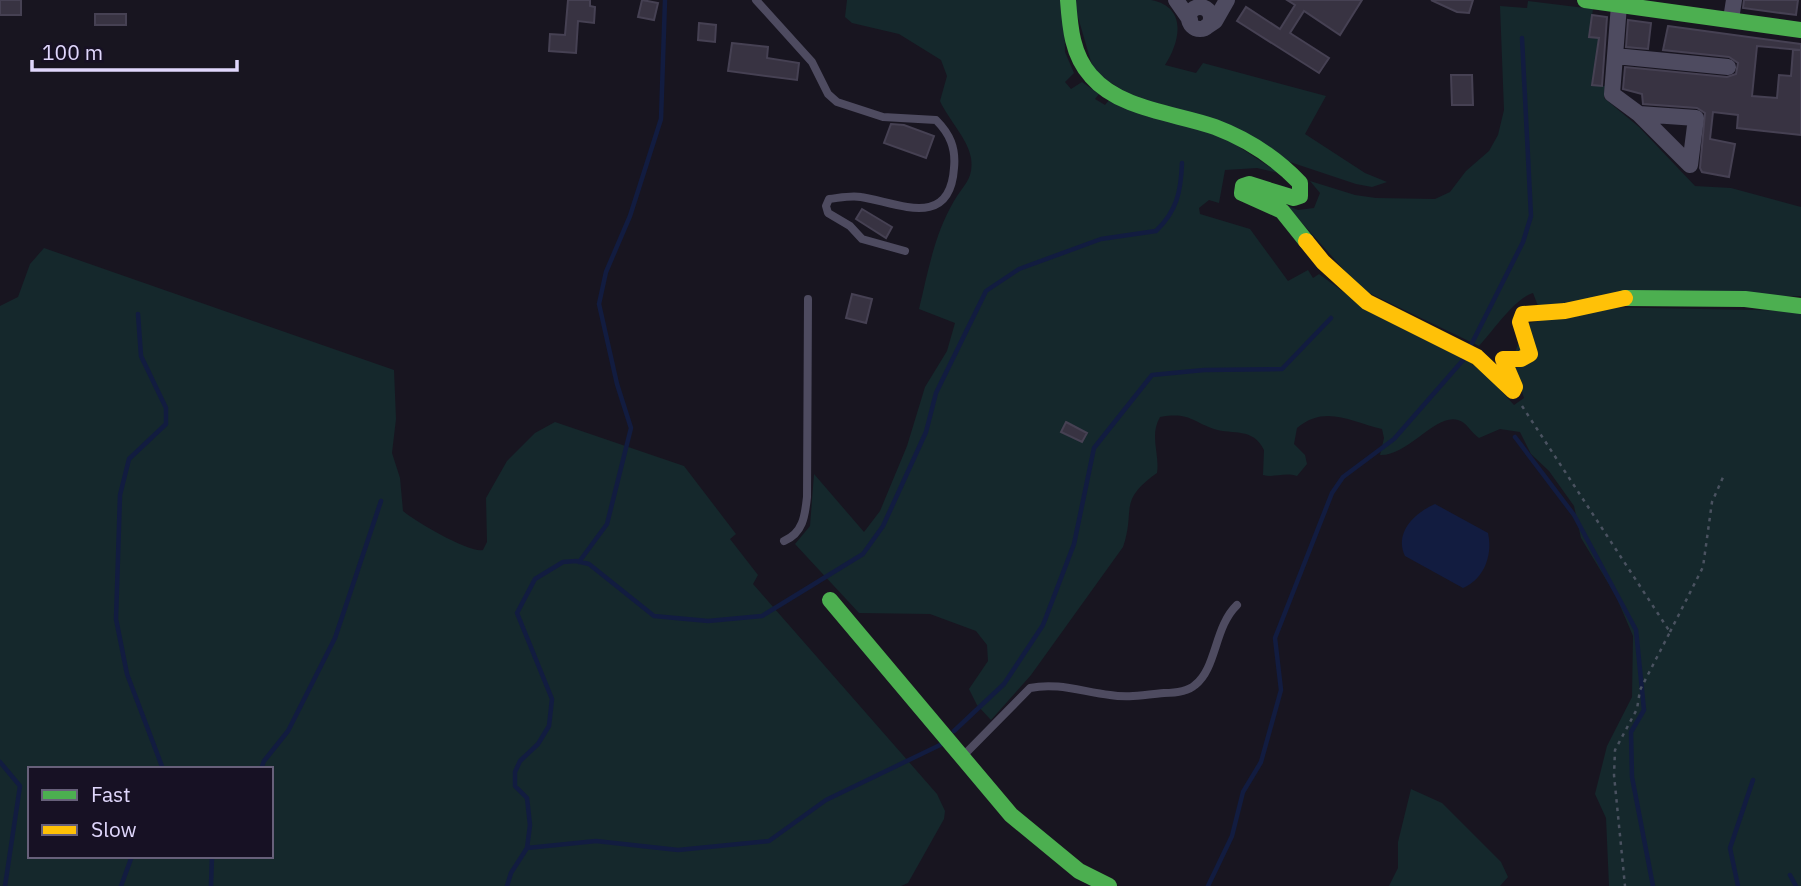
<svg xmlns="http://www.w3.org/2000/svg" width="1801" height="886" viewBox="0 0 1801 886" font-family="'IBM Plex Sans',sans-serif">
<rect width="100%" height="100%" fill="#181520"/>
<path fill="#15282c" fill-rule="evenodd" d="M847,0H1064L1065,52L1074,73L1065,82L1071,89L1082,82L1099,94L1095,99L1105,105L1109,100L1224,137L1279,173L1257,168L1225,170L1219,203L1209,200L1199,208L1200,214L1250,229L1288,281L1308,270L1313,278L1319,274L1368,310L1474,361L1514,405L1524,398L1512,361L1525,324L1597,307L1801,311V886H1609L1606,818L1595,794L1607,746L1632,697L1633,636L1616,596L1581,538L1574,506L1549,471L1531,454L1520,432L1500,429L1479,438C1471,433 1467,422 1458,420C1436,413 1408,456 1380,455L1384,438L1382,429C1352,422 1325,404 1297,428L1294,444L1305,455L1307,464L1297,476C1284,472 1275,478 1263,475L1264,450C1253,427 1233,435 1214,429C1191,421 1189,412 1160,417C1149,436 1160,454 1157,473C1117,501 1136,510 1123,547L1031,675L991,720L977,705L969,689L988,661L987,645L976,631L930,614L859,613L795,544L810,526L814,474L864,532L880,511L907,446L925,387L947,351L955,323L919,309C928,272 934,235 954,201C964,184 974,179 971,158C968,139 948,119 940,101L947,76L941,60L899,34L852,23L845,17Z
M1073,0C1097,0 1127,0 1151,0C1188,7 1180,42 1165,65L1196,73L1203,63L1326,96L1305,134L1365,173L1387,182L1372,187L1356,184L1290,162L1130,95L1094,72Z
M1528,1L1593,9L1589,37L1599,38L1593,85L1605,86L1604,98L1639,127L1695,186L1731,188L1801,207V296L1538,306L1533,293C1515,298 1492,332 1479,346L1361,289L1286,205L1298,210L1314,208L1320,193L1310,181L1355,195L1376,198L1435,199L1450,192L1466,171L1489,151L1498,135L1504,110L1500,6L1527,8Z
M44,248L394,370L396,419L392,453L400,478L403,511C416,522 469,553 483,550L487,542L486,498L507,461L535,433L555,422L684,466L736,534L730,539L758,575L753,584L937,794L945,811L944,819L908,883L901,886H0V306L18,297L30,264ZM30,769H271V856H30Z
M1411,789L1442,803L1501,862L1508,877L1500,886H1389L1398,868V842Z"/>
<path fill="#121c40" d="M1435,504L1488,533C1493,555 1484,579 1463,588L1405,556C1394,533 1414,513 1435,504Z"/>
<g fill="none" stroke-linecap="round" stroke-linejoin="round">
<path stroke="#121c40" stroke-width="4.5" d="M138,314L141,356L166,408V424L129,459L120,495L116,619L127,674L163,769
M1471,345L1523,242L1531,216L1522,38
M1515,437L1574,515L1636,630L1644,710L1631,732L1632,777L1653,886
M579,562L607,524L631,428L617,384L599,304L606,272L630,216L661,119L665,0
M954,731L1004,684L1043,625L1074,544L1094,448L1152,375L1204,370L1282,369L1331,318
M0,762L20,786L5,886
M261,769L264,761L288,731L335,638L381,501
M527,848L596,841L678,850L769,841L826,800L940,745
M1790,875L1796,886
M121,886L132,856
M211,886L212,856
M507,886L511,873L527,848L530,825L527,798L515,786V772L520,761L538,744L549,726L552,699L517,613L535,579L563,562L576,561L589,564L654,616L708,621L762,616L863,554L883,526L926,432L936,393L986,291L1019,269L1101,239L1156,231C1177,211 1181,191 1182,163
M1208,886L1232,836L1243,792L1261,762L1281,690L1275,638L1332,493L1343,477L1394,439L1464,359
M1738,886L1730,848L1753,780"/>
</g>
<path fill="#383342" stroke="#464153" stroke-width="2" d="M0,0H21V15H0Z
M568,0H590V6L595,7L594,23L578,21L576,53L549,51L550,34L565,35Z
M642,0L658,3L654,20L638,17Z
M1287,0H1362L1340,35L1304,11L1290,33L1329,58L1319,73L1237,21L1246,7L1280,29L1295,5Z
M1431,0H1473L1469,13L1457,12Z
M1744,0H1798L1796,15L1743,8Z
M95,14H126V25H95Z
M1592,15L1607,17L1602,86L1592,85L1599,38L1589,37Z
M1628,20L1651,23L1648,49L1626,47Z
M699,23L716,25L715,42L698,40Z
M1668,26L1801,44V50L1757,46L1752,96L1777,98L1779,75L1791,76L1793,50H1801V135L1737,128L1738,115L1713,112L1710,139L1735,144L1729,177L1702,172L1700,168L1705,113L1697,108L1643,104L1642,94L1623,89L1625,67L1727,77L1736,74L1738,63L1729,57L1663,50Z
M732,43L768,47L767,58L799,63L797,80L728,71Z
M1451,75H1472L1473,105H1452Z
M891,124L904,125L934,136L926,158L884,143Z
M862,209L892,227L886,238L856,219Z
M852,294L872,299L866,323L846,318Z
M1066,422L1087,433L1082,442L1061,432Z"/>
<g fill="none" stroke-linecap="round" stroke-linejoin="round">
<path stroke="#4a5260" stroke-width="2.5" stroke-dasharray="3.5 5" stroke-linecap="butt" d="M1522,406L1670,632L1640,690L1637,709L1615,750L1614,775L1625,886
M1670,632L1703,567L1712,502L1724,475"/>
<path stroke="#4e4b60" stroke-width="8" d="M756,0L812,62L828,94L837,102L883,117L936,120C950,134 956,148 954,168C950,230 898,203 861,197C851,195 839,198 829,199L826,206L828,213L850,226L862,239L905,251
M784,541C803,533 805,516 807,497L808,299
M964,755L1030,688C1057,682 1083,692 1110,695C1127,698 1146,695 1164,693C1174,693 1187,692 1195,685C1217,668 1214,627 1237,605"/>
<path stroke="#4e4b60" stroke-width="16" d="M1176,0L1190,20
M1619,5L1612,94L1639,114L1690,165
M1189 18a11 11 0 1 1 22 0a11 11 0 1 1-22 0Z
M1731,19L1734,0
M1206,27L1215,21L1227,0
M1615,56L1728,67
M1639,114L1696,118L1690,165"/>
<path stroke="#4caf50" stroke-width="16" d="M1068,0C1070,27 1072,55 1091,76C1120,110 1176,113 1215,127C1247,139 1276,158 1300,183V196L1294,198L1249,184L1243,186L1242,193L1282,211L1306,241
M1585,0L1801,30
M1625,298L1745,299L1801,306
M830,600L1011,815L1079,871L1109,886"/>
<path stroke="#ffc107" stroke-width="16" d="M1306,241L1323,262L1367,302L1477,357L1513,391L1515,387L1503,359H1521L1530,354L1520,322L1523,314L1565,311L1625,298"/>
</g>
<rect x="28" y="767" width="245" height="91" fill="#171124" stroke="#67607a" stroke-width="2"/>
<rect x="42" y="790" width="35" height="10" fill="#4caf50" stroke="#67607a" stroke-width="2"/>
<text x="91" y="802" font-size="21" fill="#e0d7fc">Fast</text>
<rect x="42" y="825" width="35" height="10" fill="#ffc107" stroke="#67607a" stroke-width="2"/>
<text x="91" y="837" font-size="21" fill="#e0d7fc">Slow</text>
<path d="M32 60v10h205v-10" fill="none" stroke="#e0d7fc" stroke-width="3.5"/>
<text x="42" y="60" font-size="21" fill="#e0d7fc" stroke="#171124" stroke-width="5" paint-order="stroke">100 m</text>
</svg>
